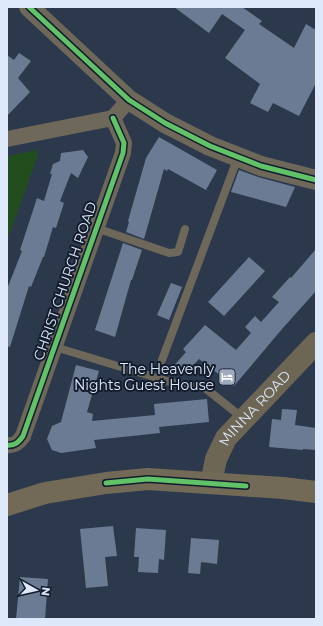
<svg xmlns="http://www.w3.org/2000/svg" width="323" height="626" viewBox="0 0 323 626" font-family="Montserrat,sans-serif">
<rect width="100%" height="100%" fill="#2c384c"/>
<path fill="#224d1c" d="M37,150V158L7,241V157L13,155Z"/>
<path fill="#6c7b94" d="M174,7H242L262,21L259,24L294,48L306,24L316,30V83L299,116L273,103L268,112L250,103L260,84L225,58L245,30L222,14L209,33Z
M19,53L31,61L18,78L30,92L7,116V55L14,60Z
M159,137L217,170L206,190L168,169L167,171L164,169L144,239L126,232L129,222L128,221L146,158Z
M83,150L88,157L78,178L71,173L60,201L64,203L56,228L53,227L44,257H43L31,287L29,286L10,347L7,346V289L22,251L20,250L37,198L44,201L52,174H50L53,164L60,161L61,153Z
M239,170L258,177L295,187L286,207L231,192Z
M123,243L142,250L132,280H131L115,337L95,330Z
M316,249V291L282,329L234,386L199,359L187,372L171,369L186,352L183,349L205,325L236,350L251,333L245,327L255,316L261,322L279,302L272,297L290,277L291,278Z
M249,257L265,271L224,316L208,302Z
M171,283L182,287L169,320L157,315Z
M76,365L99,371L87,412L93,414L92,421L155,415L154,404L207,399L209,422L159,427L160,433L94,440L96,448L61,453L52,450L47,439L52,426L61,422Z
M282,409L297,410L295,425L316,428V450L303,449V450L269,447L272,419L281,420Z
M113,526L117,556L105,557L108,586L86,588L80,529Z
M136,528L166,530L164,560L159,559L158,573L138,572L139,557H134Z
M191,538L219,540L217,564L201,562L200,574L188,573Z
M20,577L48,579L45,619H16Z"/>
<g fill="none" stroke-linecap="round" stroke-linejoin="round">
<path stroke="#6e685a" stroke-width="8" d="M96,228L169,253L178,252L185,229
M55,347L177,384L205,388L244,419
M162,360L238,157"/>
<path stroke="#6e685a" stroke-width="16" d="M7,139L113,118L129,100
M7,445C15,446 19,442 23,436L123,153L124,143L113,118"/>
<path stroke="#6e685a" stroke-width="20" d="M29,7L129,100L165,123L210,146L261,166L316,180"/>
<path stroke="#6e6655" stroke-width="22" id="s1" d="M211,483L216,459L226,438L316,343"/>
<path stroke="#726957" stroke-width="22" d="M7,505L45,493L106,483L148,479L283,488L316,492"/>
<defs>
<path id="cycleway" d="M29,7L129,100L165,123L210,146L261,166L316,180
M7,445C15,446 19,442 23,436L123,153L124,143L113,118
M106,483L148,479L246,486"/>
</defs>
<use href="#cycleway" stroke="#131d2d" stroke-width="8"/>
<use href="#cycleway" stroke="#61c268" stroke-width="5"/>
</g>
<defs>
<symbol id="hotel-square" viewBox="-11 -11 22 22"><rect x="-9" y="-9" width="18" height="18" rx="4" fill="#9faabe" stroke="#131d2d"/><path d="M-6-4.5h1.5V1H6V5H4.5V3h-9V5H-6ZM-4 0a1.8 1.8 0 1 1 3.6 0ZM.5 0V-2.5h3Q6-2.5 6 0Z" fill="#fff"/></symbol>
</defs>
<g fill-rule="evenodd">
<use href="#hotel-square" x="217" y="367" width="20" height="20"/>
</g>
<g text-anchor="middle" stroke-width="4" stroke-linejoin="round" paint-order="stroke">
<g font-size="14" fill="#dde8fb" stroke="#131d2d">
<text transform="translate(65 281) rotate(-71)" y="5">CHRIST CHURCH ROAD</text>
<text dy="5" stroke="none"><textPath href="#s1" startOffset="89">MINNA ROAD</textPath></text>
</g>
<g font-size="14" fill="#dde8fb" stroke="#131d2d" text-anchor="end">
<text x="214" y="374">The Heavenly<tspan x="214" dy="16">Nights Guest House</tspan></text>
</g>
</g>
<rect width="323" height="626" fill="none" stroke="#dde8fb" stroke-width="16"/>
<g transform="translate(36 590) rotate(98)" stroke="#131d2d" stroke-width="3" paint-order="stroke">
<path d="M0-3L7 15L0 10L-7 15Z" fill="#dde8fb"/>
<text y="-6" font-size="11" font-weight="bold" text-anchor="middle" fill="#dde8fb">N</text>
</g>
</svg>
